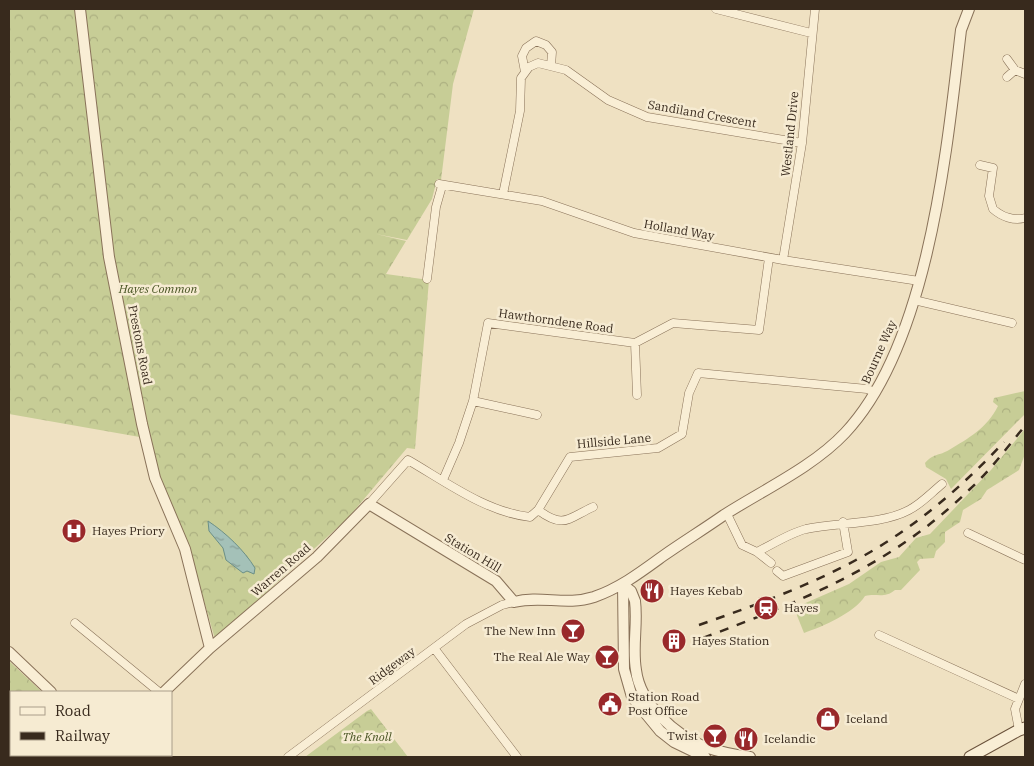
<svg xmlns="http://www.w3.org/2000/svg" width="1034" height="766" viewBox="0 0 1034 766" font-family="'IBM Plex Serif',serif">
<defs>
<pattern id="forest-crowns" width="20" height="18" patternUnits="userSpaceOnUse" patternTransform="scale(1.25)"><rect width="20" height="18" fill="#c7cd96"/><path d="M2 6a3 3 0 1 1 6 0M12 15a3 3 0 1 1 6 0" fill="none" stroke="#acb081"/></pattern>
<pattern id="water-ripples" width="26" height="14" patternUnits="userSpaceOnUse" patternTransform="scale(1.25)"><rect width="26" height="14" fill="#a4c1b8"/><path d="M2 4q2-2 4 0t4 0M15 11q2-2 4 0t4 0" fill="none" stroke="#879d95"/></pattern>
</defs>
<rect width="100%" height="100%" fill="#efe1c2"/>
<path fill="url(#forest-crowns)" d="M9,9H474L453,84L441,180L437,179L432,199L407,240L376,234L406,241L386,274L429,280L415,449L407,448L348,518L215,639L192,560L159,478L151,439L9,414Z
M1025,391V414L951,489L946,479L926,467L925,463C934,453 939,456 949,450C969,438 987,428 998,406L993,402L994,398Z
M1025,429V454L1019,470L987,490L981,499L963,510L960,522L945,532V542L936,551L934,558L920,559L917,562L920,570L901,590H895C884,599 877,593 865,596C854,613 824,626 804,633L794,608L849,584L881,562L899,557L916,538L930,534L991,470Z
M9,661L42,692H11L9,696Z
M371,709L408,757H305L367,711Z"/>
<path fill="url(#water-ripples)" stroke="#6b8f86" d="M208,521C226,533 244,550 255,568L254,574L247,571L243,573L226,560L223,548L209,531Z"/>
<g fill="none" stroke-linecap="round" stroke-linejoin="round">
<defs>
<path id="minor" d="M716,9L811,33
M1007,59L1015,70L1025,74
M525,72L522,56L526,48L536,41L546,45L552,52L551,66
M1007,77L1015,70
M980,165L993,168L989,196L993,209C1002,217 1014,221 1025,218
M439,184L542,201L634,233L783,260L919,281
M503,194L520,111L521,78L529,67L538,63L566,70L608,100L647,117L802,143
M783,260L802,143L815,9
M427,279L436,207L442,186
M914,300L1012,323
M635,343L673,323L759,330L769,258
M635,343L637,395
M473,401L537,415
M443,480L459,443L473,401L488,323L635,343
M369,504L408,460C446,482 486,512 530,517L538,510L570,457L658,448L682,434L689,393L698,373L867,389L875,392
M538,510C564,529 567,519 593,507
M727,514L742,545L757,552C773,544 790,533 806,529C838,522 881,525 909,510C921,504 931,493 942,484
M968,533L1025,560
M757,552L771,563
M777,571L783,576L848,552L843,522
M75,623L159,692
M879,635L1019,699
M434,648L517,757
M1019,730L1015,709L1025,684
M288,757L466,624L502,605L514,602"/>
<path id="tertiary" d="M80,9L109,257L142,424L155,478L185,549L210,648
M623,585L631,591L635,601C638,624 632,647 636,670C640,704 675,735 705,747C720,752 735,755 750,757
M623,585L624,669L632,697L660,731L674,742L705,757
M9,652L51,692
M164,692L210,648L317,557L369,504L496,581L514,602C541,595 566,606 594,597C620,588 641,572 663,556C683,542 704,529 724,515C763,490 813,467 845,433C929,344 947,148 961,30L969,9
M113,755L115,757"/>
<path id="secondary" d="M970,757L1019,730L1025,728"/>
</defs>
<use href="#minor" stroke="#897259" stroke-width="9"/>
<use href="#tertiary" stroke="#897259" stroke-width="12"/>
<use href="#secondary" stroke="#6b533c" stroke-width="13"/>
<use href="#minor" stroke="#f9eed5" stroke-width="8"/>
<use href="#tertiary" stroke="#f9eed5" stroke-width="10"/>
<use href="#secondary" stroke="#f9eed5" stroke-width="11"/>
<path stroke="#382a1d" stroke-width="2.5" stroke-dasharray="9 9" stroke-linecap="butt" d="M699,625C753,606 806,587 856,560C912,530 961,488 1004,442
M703,638C804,600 891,566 970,489C991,470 1007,447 1025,426"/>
</g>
<defs>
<symbol id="hospital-disc" viewBox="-11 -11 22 22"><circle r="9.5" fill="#99282a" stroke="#f6ebd2"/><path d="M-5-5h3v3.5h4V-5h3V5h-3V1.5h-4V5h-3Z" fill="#fff"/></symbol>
<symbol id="restaurant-disc" viewBox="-11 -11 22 22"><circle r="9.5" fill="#99282a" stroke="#f6ebd2"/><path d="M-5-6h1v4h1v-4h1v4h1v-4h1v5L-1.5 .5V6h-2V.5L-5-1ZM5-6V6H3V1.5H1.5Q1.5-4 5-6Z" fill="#fff"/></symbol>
<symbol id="station-disc" viewBox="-11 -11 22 22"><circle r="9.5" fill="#99282a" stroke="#f6ebd2"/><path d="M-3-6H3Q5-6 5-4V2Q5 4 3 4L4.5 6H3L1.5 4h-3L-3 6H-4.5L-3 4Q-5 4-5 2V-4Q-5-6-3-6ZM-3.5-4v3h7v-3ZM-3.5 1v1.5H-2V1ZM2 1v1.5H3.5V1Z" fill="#fff"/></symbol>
<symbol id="bar-disc" viewBox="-11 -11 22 22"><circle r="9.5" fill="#99282a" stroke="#f6ebd2"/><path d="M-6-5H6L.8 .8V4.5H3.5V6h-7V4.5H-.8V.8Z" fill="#fff"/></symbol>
<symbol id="building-disc" viewBox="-11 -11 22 22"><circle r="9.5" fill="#99282a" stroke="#f6ebd2"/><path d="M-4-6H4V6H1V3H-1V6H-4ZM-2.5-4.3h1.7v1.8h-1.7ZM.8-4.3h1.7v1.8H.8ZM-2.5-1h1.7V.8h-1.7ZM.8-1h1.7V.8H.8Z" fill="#fff"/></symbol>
<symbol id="civic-disc" viewBox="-11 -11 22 22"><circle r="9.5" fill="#99282a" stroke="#f6ebd2"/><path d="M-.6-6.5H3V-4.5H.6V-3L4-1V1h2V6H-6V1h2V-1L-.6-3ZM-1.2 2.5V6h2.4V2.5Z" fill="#fff"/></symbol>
<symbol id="shop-disc" viewBox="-11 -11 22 22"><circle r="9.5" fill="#99282a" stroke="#f6ebd2"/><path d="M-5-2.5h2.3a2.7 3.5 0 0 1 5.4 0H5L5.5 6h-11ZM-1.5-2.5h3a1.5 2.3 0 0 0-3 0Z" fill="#fff"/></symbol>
</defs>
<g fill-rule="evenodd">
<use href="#hospital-disc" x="60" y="517" width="28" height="28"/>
<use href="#restaurant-disc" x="638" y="577" width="28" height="28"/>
<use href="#station-disc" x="752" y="594" width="28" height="28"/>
<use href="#bar-disc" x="559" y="617" width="28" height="28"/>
<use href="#building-disc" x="660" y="627" width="28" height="28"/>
<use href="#bar-disc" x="593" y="643" width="28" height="28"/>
<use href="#civic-disc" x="596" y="690" width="28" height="28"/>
<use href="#shop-disc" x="814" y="705" width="28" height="28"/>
<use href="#bar-disc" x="701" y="722" width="28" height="28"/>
<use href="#restaurant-disc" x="732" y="725" width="28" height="28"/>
</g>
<g text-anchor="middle" stroke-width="5" stroke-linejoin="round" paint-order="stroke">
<g font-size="12" fill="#382a1d" stroke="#f6ebd2">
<text transform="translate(702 114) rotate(10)" y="4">Sandiland Crescent</text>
<text transform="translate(790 134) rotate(-84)" y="4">Westland Drive</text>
<text transform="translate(679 230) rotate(10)" y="4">Holland Way</text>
<text transform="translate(556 321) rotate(8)" y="4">Hawthorndene Road</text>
<text transform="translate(140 345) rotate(79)" y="4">Prestons Road</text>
<text transform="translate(879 352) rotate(-66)" y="4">Bourne Way</text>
<text transform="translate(614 441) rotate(-5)" y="4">Hillside Lane</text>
<text transform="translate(473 553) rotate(31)" y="4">Station Hill</text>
<text transform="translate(281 570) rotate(-41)" y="4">Warren Road</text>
<text transform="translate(392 666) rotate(-37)" y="4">Ridgeway</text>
</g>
<g font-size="12" font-style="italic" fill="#495524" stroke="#f6ebd2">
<text x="158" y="293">Hayes Common</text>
<text x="367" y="741">The Knoll</text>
</g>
<g font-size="12" fill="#382a1d" stroke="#f6ebd2" text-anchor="start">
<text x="92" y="535">Hayes Priory</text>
<text x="670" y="595">Hayes Kebab</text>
<text x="784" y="612">Hayes</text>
<text x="556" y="635" text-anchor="end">The New Inn</text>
<text x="692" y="645">Hayes Station</text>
<text x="590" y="661" text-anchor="end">The Real Ale Way</text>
<text x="628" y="701">Station Road<tspan x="628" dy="14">Post Office</tspan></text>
<text x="846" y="723">Iceland</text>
<text x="698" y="740" text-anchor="end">Twist</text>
<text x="764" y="743">Icelandic</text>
</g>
</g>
<rect width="1034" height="766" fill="none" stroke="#382a1d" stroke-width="20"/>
<rect x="10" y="691" width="162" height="65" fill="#f6ebd2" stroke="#aa9e8a"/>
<rect x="20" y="707" width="25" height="8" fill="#f9eed5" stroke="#aa9e8a"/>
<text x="55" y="716" font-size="15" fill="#382a1d">Road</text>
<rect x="20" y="732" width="25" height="8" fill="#382a1d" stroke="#aa9e8a"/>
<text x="55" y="741" font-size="15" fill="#382a1d">Railway</text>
</svg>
